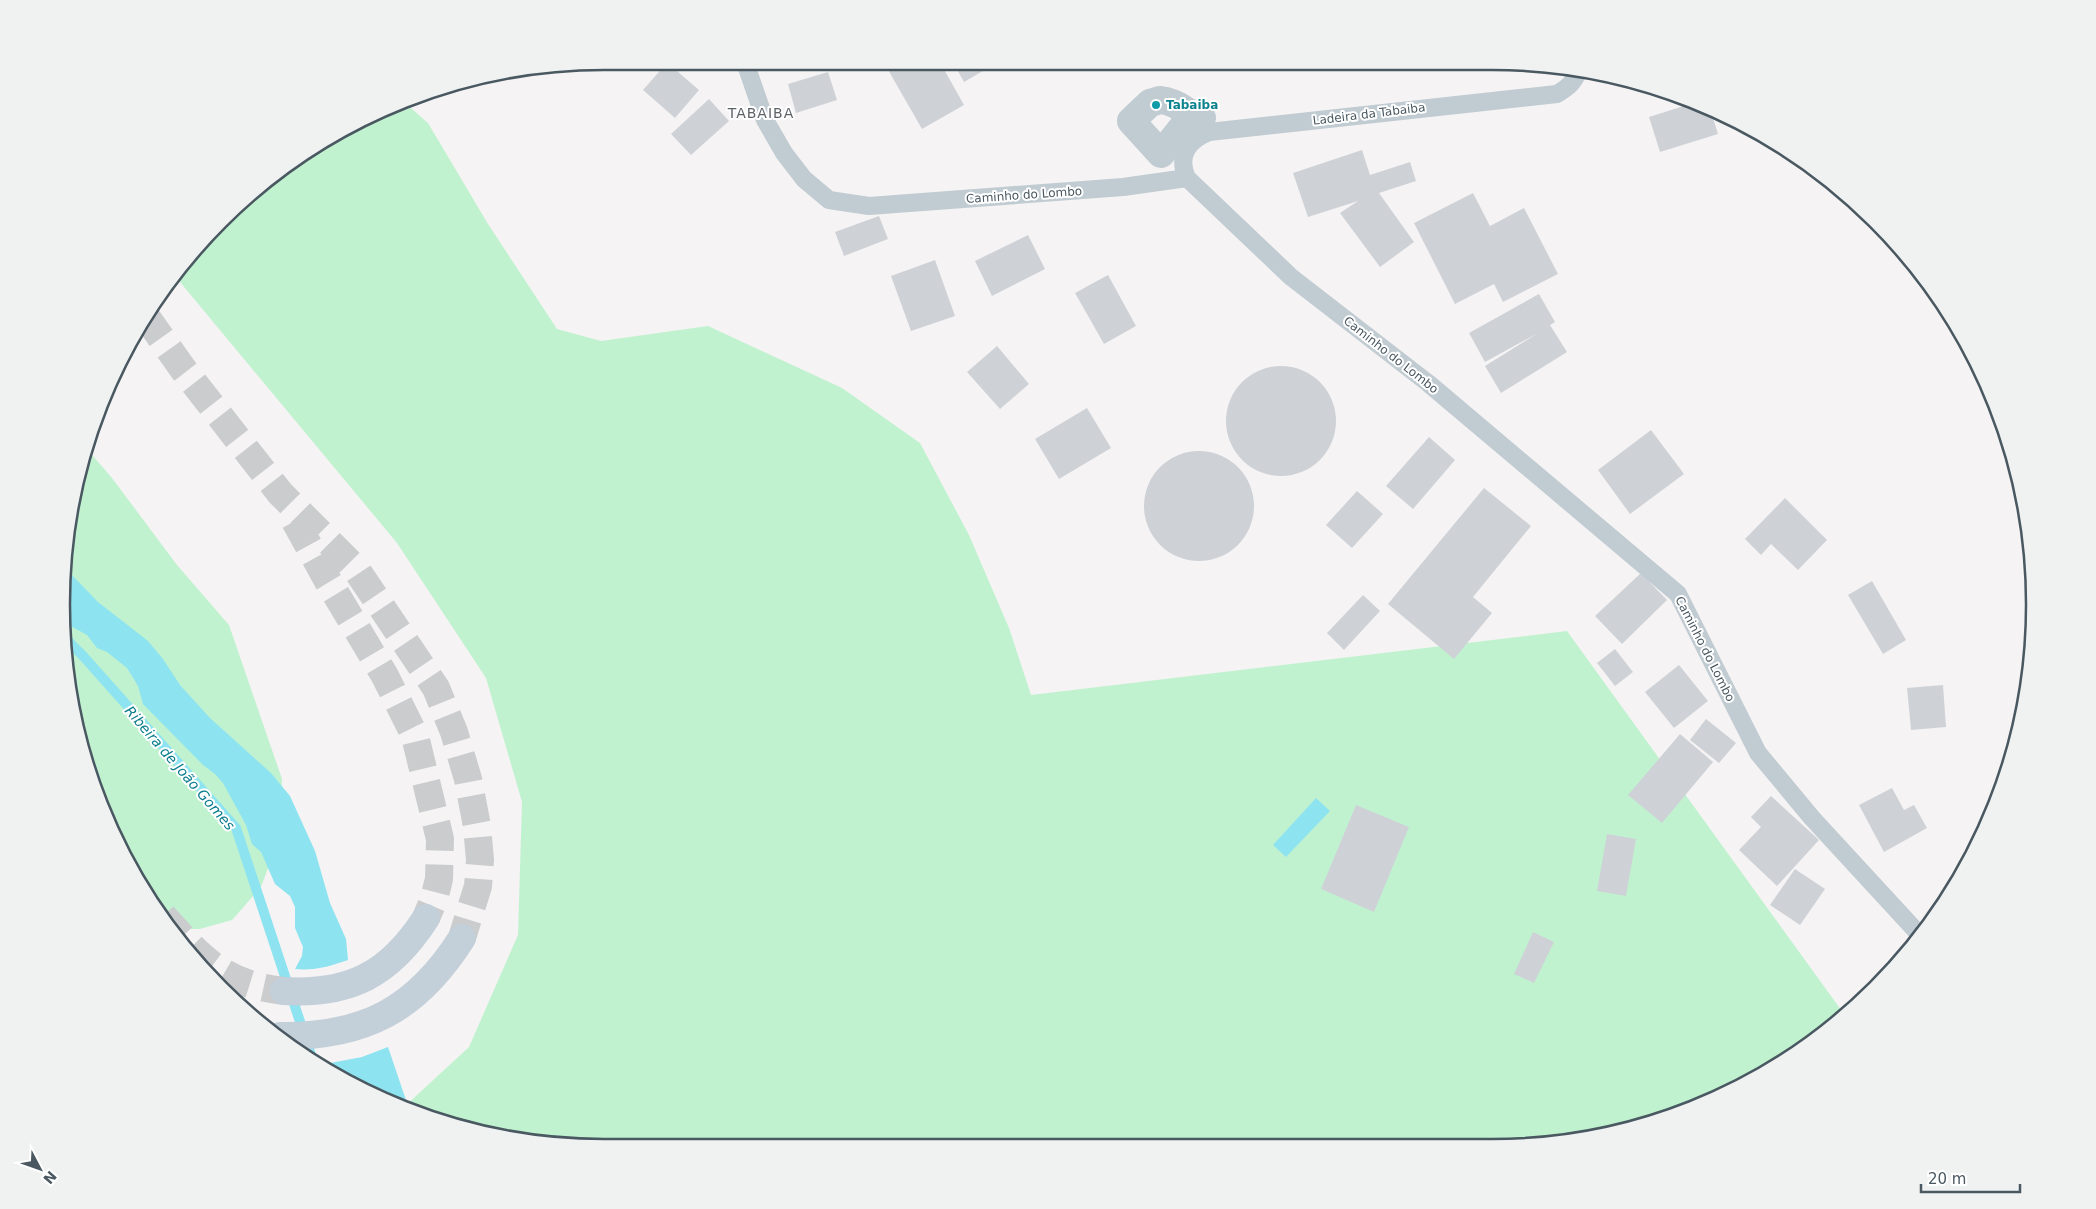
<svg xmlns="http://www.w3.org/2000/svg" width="2096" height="1209" viewBox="0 0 2096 1209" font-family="'DejaVu Sans',sans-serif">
<rect width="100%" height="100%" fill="#f5f3f3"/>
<path fill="#c1f2d0" d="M403,101L428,123L488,224L557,329L601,341L708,326L842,388L920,443L969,535L1009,628L1031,695L1567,631L1844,1014L1793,1056L1666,1119L1562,1143L569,1147L430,1119L404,1107L469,1047L518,935L522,802L486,678L397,543L175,276C190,258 204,237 221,220C272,169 337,129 403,101Z
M86,448L112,478L177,565L229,625L282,779L281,833L261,887L232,920L200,929H172L134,876L102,812L72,711L62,640L66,534L80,464Z"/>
<path fill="#8de3f0" d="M65,568L98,602L148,641L163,659L180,685L210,718L271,773L290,796L315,851L330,903L346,939L348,960C331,966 314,971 295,969L302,956L303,947L295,928V907L290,896L275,884L261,852L252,844L246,825L223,783L215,774L203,765L143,704L138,686L127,668L107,652L97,648L87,635L67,624L63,619Z
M1316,798L1330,811L1286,857L1273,845Z
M388,1047L409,1109L333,1075L328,1071L325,1064L362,1057Z"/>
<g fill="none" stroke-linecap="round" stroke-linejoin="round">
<path stroke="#8de3f0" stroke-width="10" d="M63,636L84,657L236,828L313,1061"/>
</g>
<path fill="#ced2d7" d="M941,64L964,105L922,129L887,68L893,65Z
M954,64H995L964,82Z
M665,65H670L699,90L675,118L643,90Z
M828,72L837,100L796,113L788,84Z
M709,99L729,121L691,155L671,134Z
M1690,104L1711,112L1718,134L1660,152L1649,117Z
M1746,127L1754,130L1762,134L1747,136Z
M1779,146L1794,156L1782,158Z
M1362,150L1370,175L1410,162L1416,181L1379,193L1414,242L1380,267L1340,213L1358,201L1308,217L1293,173Z
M1473,193L1490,226L1524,208L1558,274L1503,302L1494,284L1455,304L1414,223Z
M879,216L888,239L844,256L835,232Z
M1028,235L1045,269L992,296L975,261Z
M935,260L955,316L911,331L891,276Z
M1108,275L1136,326L1104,344L1075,293Z
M1539,294L1555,322L1550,325L1567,352L1501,393L1485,366L1538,333L1485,362L1469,333Z
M997,346L1029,384L1000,409L967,372Z
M1226 421a55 55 0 1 1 110 0a55 55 0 1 1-110 0Z
M1087,408L1111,448L1059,479L1035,439Z
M1651,430L1684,474L1630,514L1598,470Z
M1429,437L1455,460L1413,509L1386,486Z
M1144 506a55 55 0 1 1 110 0a55 55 0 1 1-110 0Z
M1484,488L1531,526L1473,597L1492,613L1454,659L1388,604Z
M1357,491L1383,514L1352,548L1326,525Z
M1785,498L1827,540L1798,570L1771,544L1761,555L1745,539Z
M1641,573L1667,600L1622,644L1595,616Z
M1872,581L1906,640L1883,654L1848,595Z
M1363,595L1380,611L1344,650L1327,633Z
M1615,649L1633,672L1615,686L1597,663Z
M1679,665L1708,701L1674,728L1645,692Z
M1943,685L1946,727L1911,730L1907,688Z
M1706,719L1736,743L1719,763L1690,740Z
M1680,734L1713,762L1662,823L1628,795Z
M1892,788L1904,810L1914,805L1927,828L1884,852L1859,805Z
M1771,796L1819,840L1777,886L1739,850L1761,827L1751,817Z
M1356,805L1409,827L1374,912L1321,889Z
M1607,834L1636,839L1626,896L1597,891Z
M1795,869L1825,889L1800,925L1770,905Z
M1533,932L1554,942L1534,983L1514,974Z"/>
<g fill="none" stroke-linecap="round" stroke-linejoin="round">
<path stroke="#caccce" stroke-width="28" stroke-dasharray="28 14" stroke-linecap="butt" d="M145,315L183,369L280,493L356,569L436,688L454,732L468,779L477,826L480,860L478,886L462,938
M295,521L328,581L385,676L415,736L440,839L439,879L434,899L426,918
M163,916C202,959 223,984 284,991"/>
<path stroke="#c0cbd2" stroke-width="18" d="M746,65L765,120L784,153L804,179L829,200L869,206L1123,187L1187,178
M1578,71C1575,82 1567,88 1557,94L1209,132C1188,140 1177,156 1187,178L1291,277L1428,383L1678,594L1758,753L1812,818L1918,933"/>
<path stroke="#c0cbd2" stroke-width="28" d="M1160,100C1177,101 1187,114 1202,118L1185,124L1161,154L1131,121L1150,103Z"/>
<path stroke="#c3cfd9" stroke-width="28" d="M284,991C350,995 390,974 426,918
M280,1036C365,1037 417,1009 462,938"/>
</g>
<circle fill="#0f9aa8" stroke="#fff" stroke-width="2" cx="1156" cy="105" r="5"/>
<g text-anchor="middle" stroke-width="4" stroke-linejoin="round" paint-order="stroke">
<g font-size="12" font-weight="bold" fill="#0d838f" stroke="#fff" text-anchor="start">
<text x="1166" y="109">Tabaiba</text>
</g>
<g font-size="12" fill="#495861" stroke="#fff">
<text transform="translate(1369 114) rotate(-7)" y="4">Ladeira da Tabaiba</text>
<text transform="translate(1024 195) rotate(-4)" y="4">Caminho do Lombo</text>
<text transform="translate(1391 355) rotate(38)" y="4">Caminho do Lombo</text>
<text transform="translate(1705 649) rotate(63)" y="4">Caminho do Lombo</text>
</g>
<g font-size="14" letter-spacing="1" fill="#5e6368" stroke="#fff">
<text x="761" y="118">TABAIBA</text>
</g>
<g font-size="14" font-style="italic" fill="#0a7c8d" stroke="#fff">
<text transform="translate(180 768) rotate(49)" y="5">Ribeira de João Gomes</text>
</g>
</g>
<path d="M0 0H2096V1209H0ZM604 70H1492A534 534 0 0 1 2026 604V605A534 534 0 0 1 1492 1139H604A534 534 0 0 1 70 605V604A534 534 0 0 1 604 70Z" fill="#f0f2f2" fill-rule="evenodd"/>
<path fill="none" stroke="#495861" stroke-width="2.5" d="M604 70H1492A534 534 0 0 1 2026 604V605A534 534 0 0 1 1492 1139H604A534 534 0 0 1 70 605V604A534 534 0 0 1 604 70Z"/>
<g transform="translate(40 1169) rotate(131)" stroke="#ffffff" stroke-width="4" paint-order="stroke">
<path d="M0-4L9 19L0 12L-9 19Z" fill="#495861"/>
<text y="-8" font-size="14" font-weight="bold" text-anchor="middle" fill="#495861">N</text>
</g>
<path d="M1921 1184v8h99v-8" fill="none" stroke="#495861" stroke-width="2.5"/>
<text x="1928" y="1184" font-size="15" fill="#495861" stroke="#ffffff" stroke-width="4" paint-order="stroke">20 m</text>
</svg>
